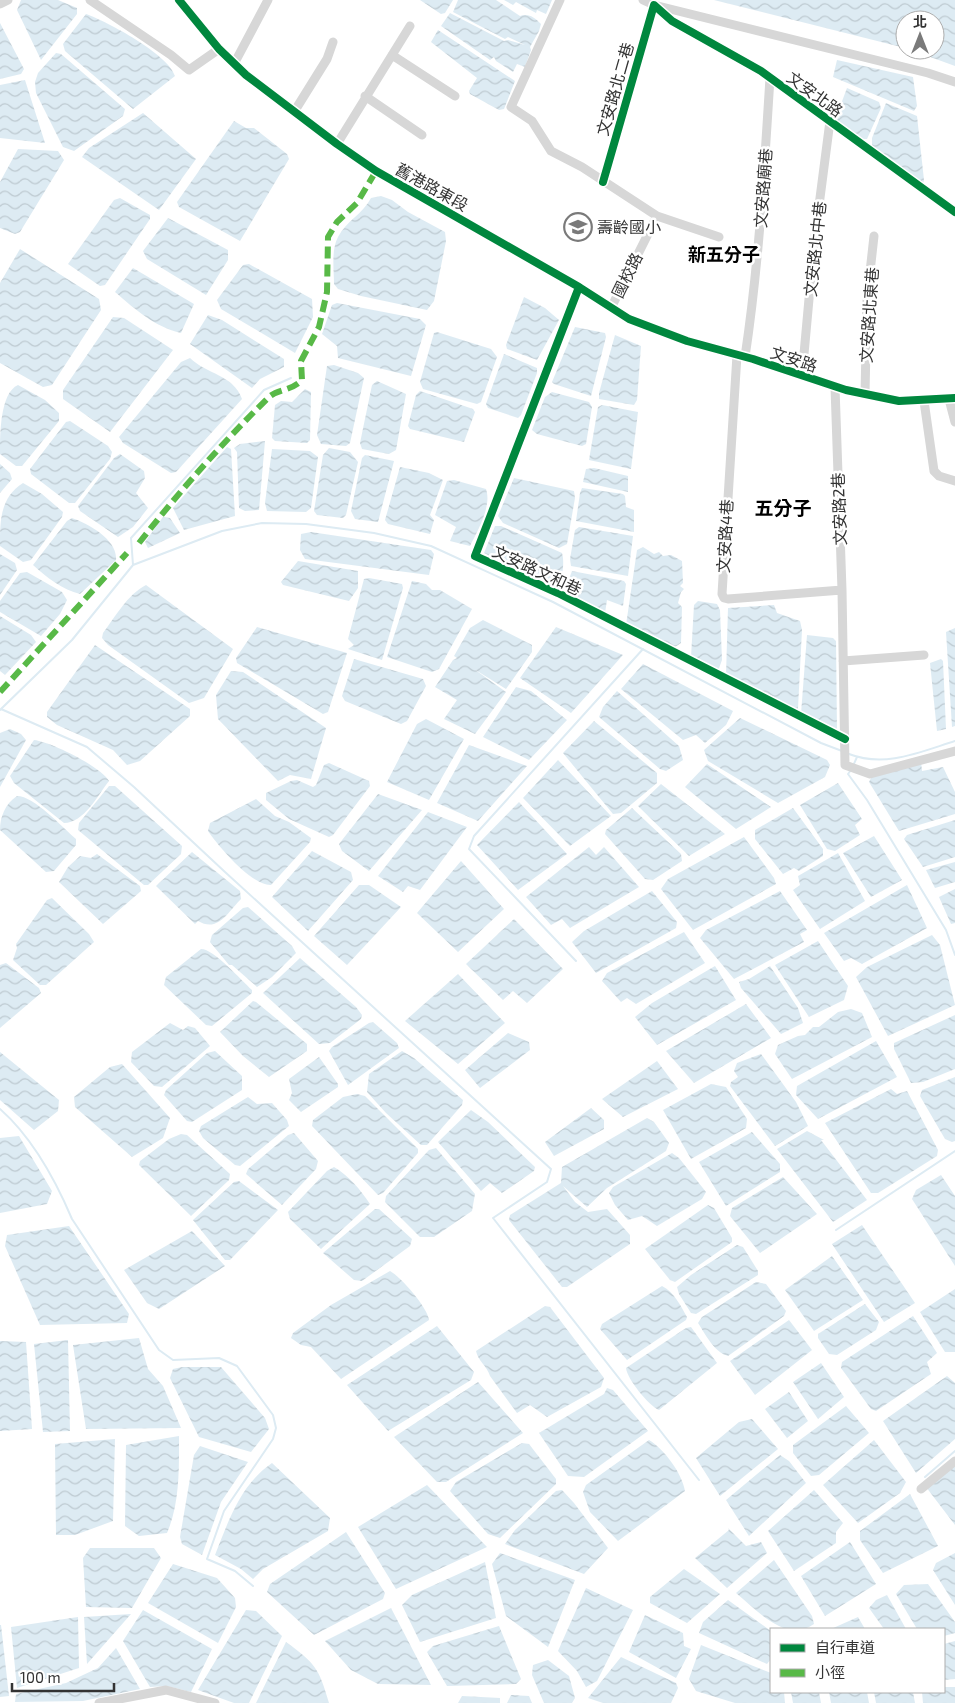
<svg xmlns="http://www.w3.org/2000/svg" width="955" height="1703" viewBox="0 0 955 1703" font-family="'Exo 2','Noto Sans TC',sans-serif">
<defs>
<pattern id="water-waves" width="16" height="10" patternUnits="userSpaceOnUse" patternTransform="scale(1.25)"><rect width="16" height="10" fill="#ddebf3"/><path d="M0 5q4-4 8 0t8 0" fill="none" stroke="#becad1"/></pattern>
</defs>
<rect width="100%" height="100%" fill="#fff"/>
<path fill="url(#water-waves)" d="M21,0H58L77,8V14L41,60L17,10Z
M420,0H453L445,13L441,14Z
M458,0H496L520,16C529,13 535,18 541,24L539,31L530,47L531,50L525,67L517,64L513,72L496,61L494,57L490,60L441,26L450,13L504,41L508,40L525,45L508,37L505,39L453,12Z
M504,0H552L546,14L537,10L536,13L516,2L513,5Z
M714,0H955V66L911,50H935V20H905V48Z
M86,14C108,22 168,54 175,76L133,109L65,51L63,44Z
M0,23L24,69L21,74L0,79Z
M438,30L515,81L504,109L499,110L470,94L469,91L477,78L431,42Z
M56,53L61,54L125,109L123,116L74,151L63,147L36,93L35,82L38,73Z
M837,60L913,77L917,106L914,111L833,77Z
M25,80L45,143L0,138V85Z
M847,88L879,102L881,108L867,139H859L835,120Z
M886,103L917,116L924,180L923,185L872,147V138Z
M143,113L196,159L159,210L82,157L89,148Z
M234,121L246,128H254L287,154L289,159L240,241L179,207L177,202Z
M18,149L58,151L64,160L20,232L15,234L0,228V182Z
M381,196L392,200L408,212L445,232L446,241L434,301L427,310L361,296L338,289L334,284C334,270 331,250 338,237C346,221 363,214 371,198Z
M120,198L150,215V219L105,285L100,286L68,264L114,200Z
M168,218L228,250V260L206,295L147,259L143,251Z
M20,249L99,299L101,310L52,385L43,387L0,363V283Z
M249,264L312,299L313,317L295,353L221,309L217,300L243,265Z
M133,268L194,304L181,333C155,327 136,310 115,292Z
M524,297L545,308L559,320L537,360L507,349L506,345Z
M337,303L420,319L426,325L411,376L338,358L337,346L322,334L332,305Z
M208,315L222,320L284,359V367L260,379L252,388L190,344Z
M113,317L124,318L173,350L110,432L63,399V390Z
M575,327L605,333L606,337L591,396L554,384L552,382Z
M437,332L491,349L497,357L481,402L477,404L423,389L420,382L434,333Z
M615,335L641,346L637,400L634,405L599,399V393Z
M504,354L537,368V373L521,415L518,418L488,408L486,404Z
M190,358C206,374 234,375 242,399L176,472L171,473L123,443L119,437L181,362Z
M334,365L358,373L364,378L350,443L346,446L321,444L317,435L327,366Z
M377,381L406,394L396,450L389,454L362,449L360,443L372,385Z
M18,385L45,400L59,413V421L22,466H16L0,454C0,434 0,393 18,385Z
M305,389L311,392L310,440L307,443L275,441L272,438L275,405L281,401L292,402Z
M420,391L473,409L475,412L464,442L410,429L408,426L416,395Z
M552,392L589,402L592,407L586,444L582,446L537,434L532,430L545,397Z
M602,405L638,412L631,469L589,460L598,407Z
M70,421L108,446L112,452L110,459L75,503H69L31,474L30,469L66,422Z
M265,441L259,510L245,511L239,508L237,452L234,448L240,444Z
M227,447L231,449L235,516L184,530L173,508Z
M329,448L350,452L358,462L346,515L343,518L317,515L314,511L323,455Z
M272,449L310,451L318,457L311,508L306,512L267,511L265,503Z
M120,454L144,471L145,478L136,493L148,508L133,527L118,537L80,511L78,506L114,458Z
M365,455L394,461L378,522L355,519L351,511L362,458Z
M0,464L10,473L12,479L0,493Z
M400,467L429,473L443,480L430,515L434,520L430,534L388,524L385,520Z
M594,468L628,476V492L583,482L586,469Z
M514,478L574,491L575,498L567,544L559,548L503,523L498,516Z
M454,480L486,489C492,506 478,530 470,546L450,541L456,527L435,515L447,481Z
M23,483L42,494L63,512L62,517L31,560L23,562L0,546C0,520 0,498 23,483Z
M582,488L623,494L625,496L626,507L634,510V532L576,521L580,493Z
M163,517L170,518L180,533L148,548L145,542Z
M72,518C89,524 118,540 116,560L80,594C63,590 46,577 33,565L67,521Z
M495,526H501L562,553C565,563 562,581 557,589L484,553Z
M579,527L633,536L628,576L571,566L570,559L575,530Z
M311,532L431,550L434,554L429,575L305,559L300,550L301,534Z
M643,547L654,554L659,552L663,556L671,555L682,561L683,583L680,586L684,589L681,592L678,603L682,607L681,643L672,649L626,625L637,550Z
M0,554L15,563L17,570L0,595Z
M298,561L358,571V588L349,601L283,585L281,582Z
M572,571L624,581L626,584L623,606L607,600L605,613L565,590Z
M27,572L62,592L67,600L60,614L41,636L0,612V601L20,573Z
M369,578L402,584L403,588L382,660L348,649L354,645L348,639L364,579Z
M412,581L426,584L432,590H440L472,609L439,669L432,672L387,657Z
M146,585L233,649L204,698L189,703L108,645L102,638L103,633C116,616 127,595 146,585Z
M698,601L717,604L720,610L722,660L718,671L691,657L694,605Z
M774,605L777,613L800,621L802,630L798,708L796,712L726,675L728,608Z
M0,616L31,635L36,642L5,675L0,671Z
M483,620L532,645V652L506,689L474,669L506,692L475,734L444,719L457,700L435,687L453,660L457,658L454,656L470,628Z
M257,627L347,653L328,712L323,714L237,663L236,658Z
M556,627L623,655L571,713L520,678Z
M955,628V726L952,727L946,632Z
M807,635L833,638L836,641L837,731L801,714Z
M95,645L190,709V716L140,761L127,765L113,750L57,725L47,717V712Z
M354,659L423,679L426,686L407,721L401,724L345,701L342,696Z
M941,659L943,661L946,729L937,731L930,663Z
M643,664L733,711L726,725L705,743L696,735L683,740L621,689Z
M231,671L243,672L326,728L311,779L290,775L278,781L218,719L216,695Z
M516,687L531,691L567,720L529,760L483,737Z
M617,691L679,746L683,760L666,771L660,769L599,717L603,707Z
M740,718L827,760L830,765L825,777L778,803L708,761L704,750Z
M426,719L464,739L429,800L387,782L417,724Z
M594,721L657,773V783L621,813L613,814L563,753Z
M10,729L21,734L26,740L0,787V733Z
M34,740C51,742 100,766 109,781C98,795 84,823 64,823L14,783L10,776Z
M469,745L527,766L478,821L437,803Z
M558,760L611,816L570,846L523,798Z
M921,762L922,771L943,767L955,792V814L899,831L869,782L872,776Z
M329,763L369,781L370,786L333,835L329,837L289,819L266,800V793L291,781L297,780L313,787L316,785L324,765Z
M707,764L771,807L736,829L685,787Z
M838,783L862,819L855,825L860,835L835,851L827,849L800,805Z
M661,784L725,834L689,856L638,806Z
M109,786H115L182,846L181,854L148,885H144L78,830L79,823Z
M378,794L422,810L369,871L342,851L339,844Z
M17,796C34,796 62,827 76,839V845L54,871L46,872L0,830C0,817 5,804 17,796Z
M256,799L275,816L289,822L311,838L310,842L271,885C252,886 219,847 208,831L210,823Z
M519,802L567,854L518,890L477,845Z
M632,808L681,854L682,861L653,880L645,879L605,834L606,830Z
M793,808L823,849V856L799,871L794,868L783,874L755,839V830Z
M428,812L467,827L420,890L408,886L403,892L378,876Z
M955,820V857L923,867L904,839L907,835Z
M874,836L902,880L871,897L843,853Z
M744,837L774,878L776,884L693,930L661,889L668,879Z
M589,847L596,855L604,847L639,887L570,928L562,919L551,925L526,897Z
M312,851L351,872L353,880L308,931L272,897Z
M192,852L240,891L241,899C228,912 218,933 198,921L195,924L156,886Z
M838,853L865,901L820,929L793,890L800,885L798,876Z
M97,854L140,886L141,891L103,924L59,882L68,867L80,856L91,858Z
M461,861L504,909L458,952L417,913Z
M955,862V882L935,888L926,870Z
M359,885H369L401,907L347,965L314,936Z
M907,885L927,928L862,964L851,958L844,961L824,933Z
M955,889V923L951,924L939,897Z
M652,891L677,922L676,928L596,973L572,942L584,931Z
M780,891L807,930L800,934L804,942L734,979L700,938L706,930Z
M52,898L89,934L94,942L46,985H40L13,960L17,948L16,944L47,900Z
M248,907L292,946L296,953L272,977L257,987L232,965H229L210,942L212,935L243,908Z
M514,919L563,969L527,1003L513,991L503,1000L466,964Z
M684,932L705,963L636,1004L627,998L621,1002L602,981L607,973Z
M932,935L940,945L955,1005L888,1036L856,977L867,967Z
M818,941L848,986L844,1000L809,1017L775,965Z
M201,949C214,949 241,980 252,990V993L212,1026L206,1025L164,985L166,977Z
M300,958L356,1007L362,1015L361,1019L330,1043L319,1044L263,993Z
M6,963L39,988L41,993L0,1028V965Z
M715,966L736,1000L657,1045L635,1017L652,1003Z
M770,966L798,1008L803,1023L781,1034L741,988L739,982L749,979Z
M458,974L505,1023L458,1064L405,1021Z
M253,1001L256,1002L307,1044V1051L269,1077L243,1056L220,1032Z
M746,1004L771,1038L694,1083L666,1051Z
M851,1009L862,1013L872,1037L792,1079L775,1054L778,1045L798,1036L805,1035L813,1027H819L838,1012Z
M955,1015V1069L923,1082L911,1083L894,1049V1043Z
M373,1022L397,1043L399,1048L348,1085L329,1051L332,1047L369,1023Z
M170,1023L183,1030L188,1026L195,1028L210,1046L162,1087L154,1086L131,1062L132,1052Z
M508,1033L529,1042L530,1050L480,1088L465,1070Z
M876,1041L897,1077L818,1119L796,1095L797,1086Z
M215,1051L242,1076V1090L192,1122L187,1121L164,1095L166,1090L207,1053Z
M402,1051L414,1058L463,1100L462,1105L427,1145H421L386,1113L367,1092L369,1074Z
M0,1052L59,1100L58,1111L34,1130L0,1100Z
M761,1054L796,1102L808,1126L775,1146L730,1086L731,1082L738,1077L734,1071L737,1063Z
M319,1057L338,1084V1087L301,1112L289,1100L292,1093L289,1079Z
M657,1061L678,1089L623,1117L602,1099Z
M122,1064L170,1118L163,1138L132,1157L75,1107L74,1097L110,1067Z
M955,1077V1141L952,1142L945,1139L920,1096L922,1090Z
M711,1084L726,1087L747,1119L746,1128L691,1159L663,1110Z
M891,1089L897,1094L907,1091L938,1150L937,1156L878,1193H871L825,1123Z
M357,1094L365,1096L418,1149V1153L383,1193L378,1195L312,1126L313,1120L343,1097Z
M248,1097L257,1104L272,1103L287,1120L289,1126L240,1166L235,1165L203,1138L199,1131L201,1126Z
M591,1108L604,1120V1129L554,1156L545,1142Z
M471,1110L488,1122L535,1167L534,1171L502,1193L490,1183L481,1191L438,1142Z
M647,1118L654,1122L669,1143L666,1151L607,1188L587,1207L563,1186L575,1202L588,1212L607,1209L630,1235V1244L567,1287H562L509,1220L510,1215L561,1183L562,1167Z
M807,1131L824,1140H821L867,1200L833,1222L777,1149Z
M752,1132L780,1164V1172L726,1206L699,1162Z
M294,1133L318,1161L316,1169L282,1205L246,1174L248,1169L288,1135Z
M181,1134L187,1135L230,1174L229,1180L191,1216L139,1165L140,1161L169,1139Z
M19,1136L52,1191L47,1204L0,1213V1138Z
M436,1148L475,1194L472,1211L434,1237H420L385,1202L386,1196L429,1150Z
M672,1153L679,1158L706,1192L702,1199L657,1226L642,1216L628,1220L615,1205L609,1193L613,1187Z
M334,1167C349,1176 360,1189 370,1204L321,1249L290,1219L288,1212L327,1171Z
M941,1175L955,1196V1266L912,1199L916,1190Z
M783,1177L817,1214L760,1253L730,1216L732,1208Z
M239,1181L278,1210L230,1260H225L193,1220L234,1182Z
M708,1205L714,1208L732,1238V1242L675,1282L670,1280L645,1249Z
M375,1209H379L412,1239L410,1246L362,1281L354,1280L323,1253Z
M862,1225L915,1303L884,1322L832,1244Z
M69,1226L129,1314L127,1323L40,1325L5,1246L7,1235Z
M192,1231L225,1266L159,1309L147,1303L124,1270Z
M737,1245L743,1247L758,1271V1275L696,1314L691,1313L679,1294L677,1287L691,1275Z
M832,1256L863,1300L814,1331L785,1290Z
M390,1271C401,1277 428,1308 429,1320L341,1379L311,1347L301,1345L291,1338L293,1333L331,1305Z
M756,1282L766,1284L786,1311L784,1316L728,1356C714,1352 706,1335 698,1323L702,1317Z
M662,1286C675,1293 680,1305 687,1317L686,1320L627,1360L600,1329L602,1324Z
M955,1289V1352H945L920,1312Z
M865,1304L879,1322L876,1330L837,1355L829,1354L818,1338V1334Z
M545,1306L550,1307L604,1378L601,1387L547,1417L530,1405L517,1413L490,1376C487,1366 478,1361 476,1351Z
M913,1316L937,1353L927,1362L931,1374L876,1411L871,1409L841,1368L842,1362Z
M789,1320L812,1350L755,1395L730,1361Z
M437,1326L474,1372L471,1380L388,1431L347,1385Z
M691,1327L717,1363L659,1410C649,1406 627,1379 626,1368L686,1328Z
M139,1338L148,1369L163,1386L181,1428L86,1429L73,1345Z
M68,1340L70,1431L43,1432L34,1344Z
M0,1341L26,1342L32,1429L0,1431Z
M821,1363L844,1397L818,1419L793,1382Z
M182,1367H221L265,1418L269,1429L251,1452L199,1437L170,1378L173,1369Z
M947,1376L955,1383V1439L916,1473L883,1421Z
M478,1382L523,1433L446,1482H437L394,1437Z
M607,1388L613,1390L648,1431L584,1477L568,1476L539,1433L604,1394Z
M789,1392L808,1421L787,1438L765,1409Z
M846,1406L869,1433L819,1475L811,1476L793,1453V1445Z
M752,1419L778,1449L720,1496L696,1458L739,1422Z
M179,1436C179,1468 180,1503 167,1533L139,1536L125,1526L126,1445Z
M115,1439L113,1521L75,1535H56L55,1444Z
M649,1440C664,1449 682,1473 685,1491L618,1541L590,1512L583,1492L586,1485Z
M874,1440L906,1482L900,1493L858,1523L823,1485Z
M522,1443L529,1444L556,1479V1484L500,1538L488,1534L450,1491L456,1482Z
M200,1446L248,1462L221,1502L202,1555L182,1544L180,1537L194,1455Z
M780,1455L789,1461L806,1483L749,1536L726,1500Z
M955,1459V1525L926,1487Z
M272,1463L330,1518L328,1531L263,1569L253,1579L241,1569L215,1555C229,1520 240,1485 272,1463Z
M427,1485L487,1547L396,1589L358,1527Z
M562,1490L574,1503L608,1548L584,1574L505,1544L515,1530L556,1491Z
M814,1490L843,1523L836,1532V1543L794,1571L768,1531Z
M910,1494L938,1546L883,1573L860,1540V1531Z
M728,1528L746,1546L761,1542L767,1553L727,1588L695,1558L729,1530Z
M346,1532L385,1593L383,1599L314,1635L267,1592L270,1584Z
M850,1542L876,1584L825,1616L801,1576Z
M90,1548H154L161,1558L132,1608L86,1607L83,1558Z
M500,1553L575,1580L548,1647L506,1616L492,1564Z
M955,1553V1605L933,1570L936,1563Z
M774,1560L812,1616L814,1624C786,1644 757,1610 736,1593Z
M485,1562L496,1618L420,1642L402,1605L412,1595Z
M173,1564L217,1578L235,1598L236,1607L218,1643L148,1603Z
M684,1569L720,1594L687,1623L650,1603V1597Z
M928,1584L955,1622V1633L944,1636V1629H917L896,1594L904,1585Z
M586,1588L633,1610L597,1681L586,1687L577,1671L558,1651Z
M887,1595L906,1629H884L869,1608L876,1600Z
M728,1600L771,1631V1659L767,1664L699,1633L703,1622Z
M391,1608L431,1685L378,1684L351,1670L325,1641Z
M143,1610L212,1649L191,1692L167,1686L150,1687L123,1641Z
M246,1610L256,1611L282,1636L249,1703H234L198,1690Z
M131,1614L87,1664L84,1617Z
M645,1615L683,1633L684,1646L691,1649L676,1678L629,1652Z
M78,1617L79,1668L17,1688L11,1627Z
M858,1617L865,1629H831Z
M0,1625H1L9,1696L0,1697Z
M499,1626L521,1679L516,1684L447,1686L427,1652L433,1646Z
M955,1641V1679L944,1680V1644Z
M286,1642C315,1663 319,1668 329,1703H256Z
M701,1645L771,1673V1692H784L785,1703H735L696,1691L689,1679Z
M116,1648L140,1689L83,1701L15,1702L16,1694L66,1683L98,1668Z
M621,1657L676,1683L678,1688L671,1703H603L588,1698Z
M548,1660L569,1676L575,1698L572,1703H544L532,1675L533,1665Z
M944,1687H955V1703H923L922,1692H944Z
M791,1692H819L821,1703H793Z
M829,1692H867L869,1703H831Z
M874,1692H913L915,1703H876Z
M511,1695L529,1696L532,1703H507Z
M462,1696L500,1698V1703H458Z"/>
<g fill="none" stroke-linecap="round" stroke-linejoin="round">
<path stroke="#ddebf3" stroke-width="2" d="M133,565L131,538L264,390L291,378
M1,709L87,747L134,787L225,872L551,1169L547,1182L493,1218L699,1480
M0,710L72,640L133,565L222,531L262,523L306,524L374,533L431,546L553,602L821,743L842,751
M849,754C885,768 920,752 955,741
M853,766L857,757
M851,770L848,774L867,800L946,930L955,955
M576,961L469,849L474,836L643,649
M0,1109C33,1138 55,1179 72,1219L159,1350L173,1360L219,1358L237,1366L273,1415L276,1428L273,1439L224,1511L207,1559L235,1571L253,1586
M836,1230L955,1151
M925,1477L955,1451"/>
<path stroke="#d7d7d7" stroke-width="9" d="M90,0L171,55L189,70L219,49
M179,0L219,49L246,75L337,144L376,171L579,287L629,319L687,341L753,359L846,390L899,401L955,398
M560,0L511,107L532,121L551,151L582,167L657,216L719,237
M643,0L654,5L928,73L955,82
M0,4L8,0
M392,55L455,96
M234,64L268,0
M365,96L422,135
M294,112L327,59L333,42
M337,144L410,26
M603,182L654,5L672,21L761,71L955,212
M579,287L475,556L558,593L845,739
M611,308L657,216
M737,355L722,594L724,598L728,599L842,590
M745,357C759,264 764,172 770,78
M802,376L814,244L830,121
M835,387L842,590L845,765L870,774L955,751
M865,394L867,299L874,236
M949,399L955,422
M924,401L934,471L939,476L955,481
M843,661L924,655
M921,1489L955,1461
M99,1703L166,1690L215,1703"/>
<path stroke="#58b947" stroke-width="6" stroke-dasharray="12 6" stroke-linecap="butt" d="M139,543C179,492 222,443 269,397C278,389 291,391 302,380L301,361L319,327L327,292L328,237L337,222L357,203L376,171
M0,692L127,553"/>
<defs>
<path id="cycleway" d="M179,0L219,49L246,75L337,144L376,171L579,287L629,319L687,341L753,359L846,390L899,401L955,398
M603,182L654,5L672,21L761,71L955,212
M579,287L475,556L558,593L845,739"/>
</defs>
<use href="#cycleway" stroke="#fff" stroke-width="11"/>
<use href="#cycleway" stroke="#00873e" stroke-width="8"/>
</g>
<defs>
<symbol id="school-ring" viewBox="-11 -11 22 22"><circle r="9.5" fill="#fff" stroke="#7a7a7a" stroke-width="1.5"/><path d="M0-5L7-2L0 1L-7-2ZM-4 1L0 2.5L4 1V4Q0 6-4 4Z" fill="#7a7a7a"/></symbol>
</defs>
<g fill-rule="evenodd">
<use href="#school-ring" x="562" y="211" width="32" height="32"/>
</g>
<g text-anchor="middle" stroke-width="5" stroke-linejoin="round" paint-order="stroke">
<g font-size="16" fill="#333" stroke="#fff">
<text transform="translate(615 89) rotate(-74)" y="6">文安路北二巷</text>
<text transform="translate(815 94) rotate(36)" y="6">文安北路</text>
<text transform="translate(432 187) rotate(29)" y="6">舊港路東段</text>
<text transform="translate(763 188) rotate(-86)" y="6">文安路廟巷</text>
<text transform="translate(815 249) rotate(-84)" y="6">文安路北中巷</text>
<text transform="translate(627 275) rotate(-64)" y="6">國校路</text>
<text transform="translate(869 315) rotate(-86)" y="6">文安路北東巷</text>
<text transform="translate(794 359) rotate(18)" y="6">文安路</text>
<text transform="translate(839 509) rotate(-92)" y="6">文安路2巷</text>
<text transform="translate(725 536) rotate(-87)" y="6">文安路4巷</text>
<text transform="translate(537 570) rotate(25)" y="6">文安路文和巷</text>
</g>
<g font-size="16" fill="#333" stroke="#fff" text-anchor="start">
<text x="597" y="233">壽齡國小</text>
</g>
<g font-size="18" font-weight="bold" fill="#000" stroke="#fff">
<text x="724" y="261">新五分子</text>
</g>
<g font-size="19" font-weight="bold" fill="#000" stroke="#fff">
<text x="783" y="515">五分子</text>
</g>
</g>
<rect x="770" y="1628" width="175" height="65" fill="#ffffff" stroke="#adadad"/>
<rect x="780" y="1644" width="25" height="8" fill="#00873e" stroke="#adadad"/>
<text x="815" y="1653" font-size="15" fill="#333333">自行車道</text>
<rect x="780" y="1669" width="25" height="8" fill="#58b947" stroke="#adadad"/>
<text x="815" y="1678" font-size="15" fill="#333333">小徑</text>
<g transform="translate(920 35)"><circle r="24" fill="#ffffff" stroke="#adadad"/>
<path d="M0-4L9 19L0 12L-9 19Z" fill="#7a7a7a"/>
<text y="-8" font-size="14" font-weight="bold" text-anchor="middle" fill="#333333">北</text>
</g>
<path d="M12 1683v8h102v-8" fill="none" stroke="#333333" stroke-width="2.5"/>
<text x="20" y="1683" font-size="15" fill="#333333" stroke="#ffffff" stroke-width="4" paint-order="stroke">100 m</text>
</svg>
